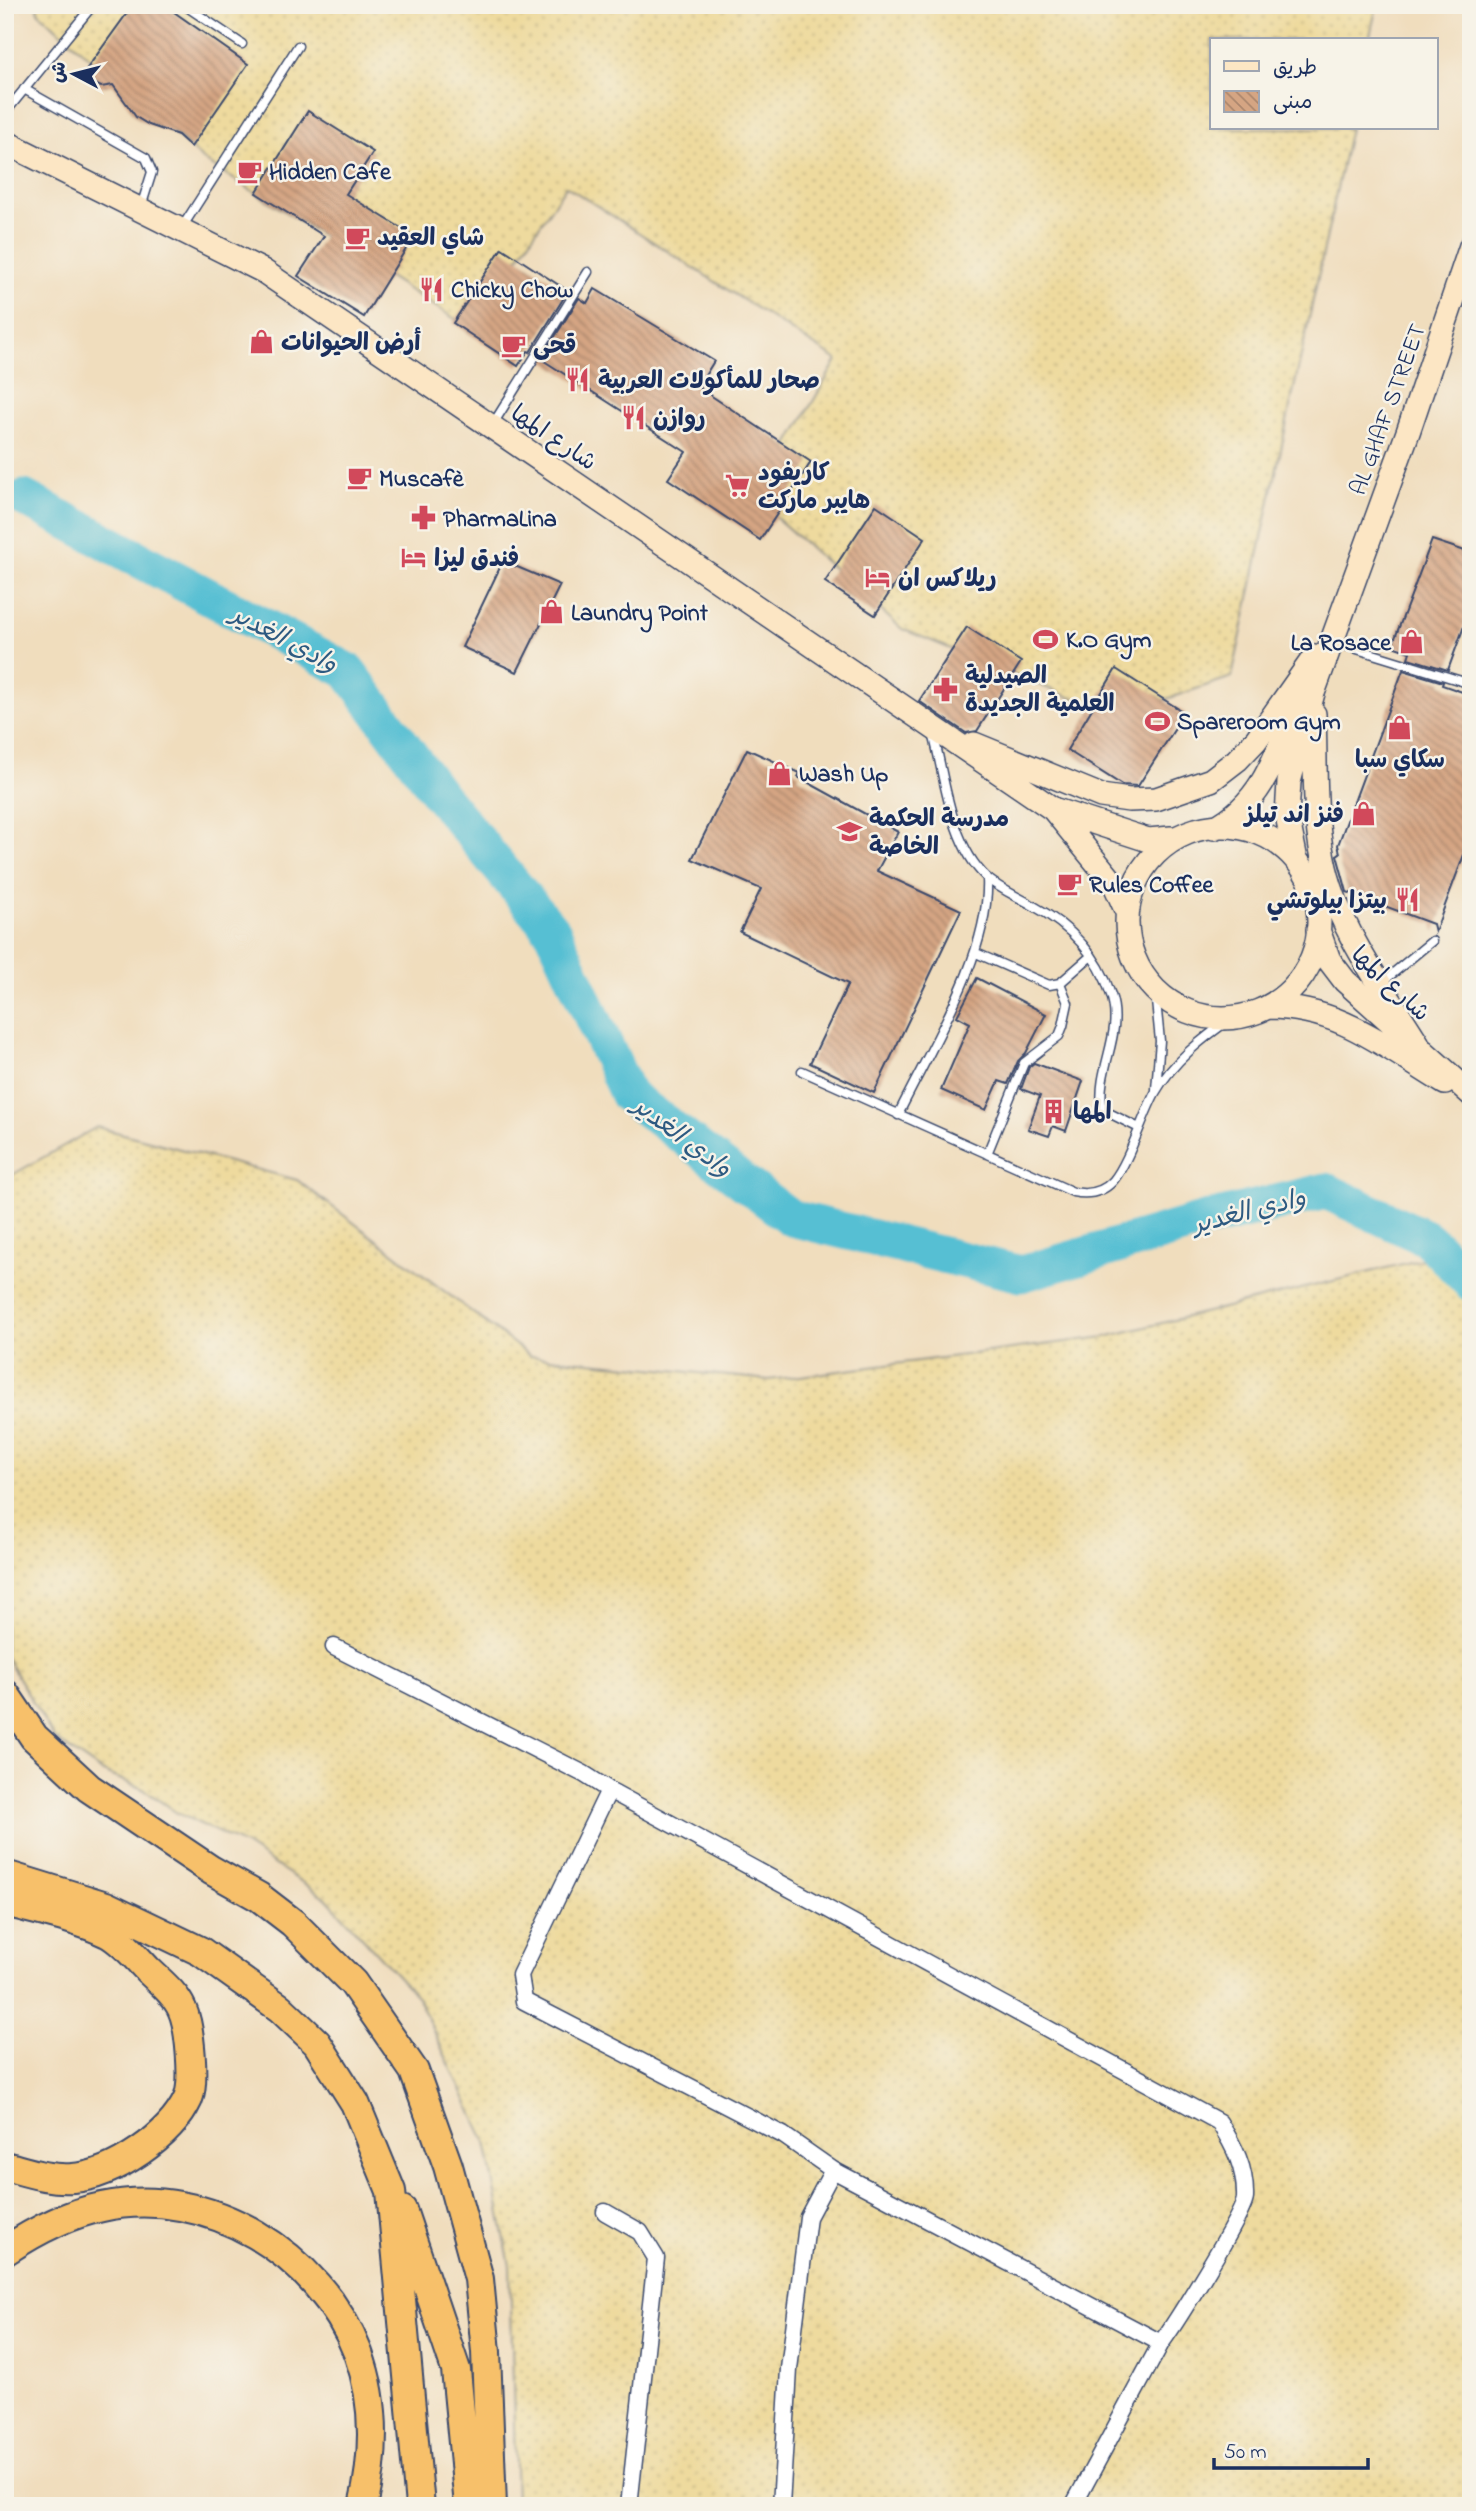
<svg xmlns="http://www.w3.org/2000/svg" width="1476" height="2511" viewBox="0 0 1476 2511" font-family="'Indie Flower','Playpen Sans Arabic',sans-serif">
<defs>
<pattern id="sand-dots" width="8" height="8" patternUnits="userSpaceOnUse" patternTransform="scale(1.75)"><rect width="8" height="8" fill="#eeda9e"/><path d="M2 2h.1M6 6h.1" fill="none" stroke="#ccbb8a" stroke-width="1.8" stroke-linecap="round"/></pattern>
<pattern id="building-back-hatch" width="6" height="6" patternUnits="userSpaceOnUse" patternTransform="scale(1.75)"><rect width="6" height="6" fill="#d5a583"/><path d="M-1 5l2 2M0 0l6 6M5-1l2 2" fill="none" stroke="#ac876e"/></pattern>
</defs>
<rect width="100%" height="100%" fill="#f7f3e8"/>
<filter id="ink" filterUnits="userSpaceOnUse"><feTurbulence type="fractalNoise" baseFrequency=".0143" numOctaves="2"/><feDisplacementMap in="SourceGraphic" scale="14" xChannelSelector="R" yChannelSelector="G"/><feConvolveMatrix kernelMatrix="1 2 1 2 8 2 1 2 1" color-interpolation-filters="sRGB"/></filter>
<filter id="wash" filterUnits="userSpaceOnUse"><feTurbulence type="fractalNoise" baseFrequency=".00686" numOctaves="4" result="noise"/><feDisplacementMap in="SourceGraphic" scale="28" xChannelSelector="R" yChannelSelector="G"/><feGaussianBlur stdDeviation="1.57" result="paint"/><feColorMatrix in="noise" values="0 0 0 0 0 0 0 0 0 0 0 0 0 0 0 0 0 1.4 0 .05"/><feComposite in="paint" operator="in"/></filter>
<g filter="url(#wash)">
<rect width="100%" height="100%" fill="#f0ddbd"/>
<path fill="url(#sand-dots)" stroke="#84847e" stroke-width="2" d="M37,5H1377L1369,40H1212V128H1350L1232,677L1116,716L902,629L756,500L837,360L566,186L471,329L205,161L38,12Z
M97,1127L297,1180L530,1356L769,1380L1105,1337L1427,1258L1471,1279V2506H516L510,2266L486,2142L418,1998L326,1898L245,1845L177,1813L143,1789L101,1771L55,1739L5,1656V1179Z"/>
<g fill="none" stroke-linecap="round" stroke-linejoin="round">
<path stroke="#56bfd3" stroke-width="37" d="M24,498L348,671L439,794L553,932L628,1095L791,1218L1021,1274L1205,1220L1326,1191L1428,1239L1471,1283"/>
</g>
<g id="blocks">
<path fill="url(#building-back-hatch)" d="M133,5H164L248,64L191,147L178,135L149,125L136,117L113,85L101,87L91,82L86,70Z
M308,111L373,152L346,194L414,236L364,317L298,276L324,236L256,193Z
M502,248L568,291L530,352L528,351L518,366L453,323Z
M595,289L714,361L698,387L811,462L760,540L668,479L686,452L541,359L579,298L587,303Z
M876,505L925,538L875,615L825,582Z
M1432,540L1471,553V607L1448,670L1408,658L1410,652L1392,646Z
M503,561L560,585L517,672L462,647Z
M967,627L1021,662L977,731L966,733L919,701Z
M1116,669L1185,713L1138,786L1122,785L1067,750Z
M1403,670L1443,682L1442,685L1471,695V836L1435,932L1433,924L1347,892L1337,855L1340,853L1338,845Z
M747,749L800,773L798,777L898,832L877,871L961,910L874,1093L810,1063L848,984L740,932L761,889L692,859Z
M977,978L1046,1014L1026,1053L1018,1061L1008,1084L999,1081L986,1110L941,1090L970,1023L957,1016Z
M1034,1063L1083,1081L1066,1131L1053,1126L1049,1136L1028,1129L1040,1096L1021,1089L1029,1067Z"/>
</g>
</g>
<g filter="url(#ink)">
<use href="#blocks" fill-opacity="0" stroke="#3b496c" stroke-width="2"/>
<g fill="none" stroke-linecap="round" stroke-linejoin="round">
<defs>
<path id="lane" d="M184,5L242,44
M24,89L146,158L152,172L141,207
M5,113L93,5
M181,229L298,46
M493,424L588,272
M1334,642L1471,684
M933,733C945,778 950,843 986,877C999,889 1017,896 1032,905C1069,925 1098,954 1111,995C1124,1033 1097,1068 1102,1105L1105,1111L1139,1128
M976,953L1049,985L1060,983L1091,956
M1380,984L1432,941
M1155,991L1160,1041L1156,1089
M802,1071L1073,1192C1088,1195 1102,1193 1113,1181C1129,1162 1142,1117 1155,1093C1173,1061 1203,1038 1232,1018
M898,1115C931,1047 991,952 987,878
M987,1154L1024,1063L1059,1036L1063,1026L1068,1003L1060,983"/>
<path id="street" d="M334,1647L584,1774L609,1790L520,1975L524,2001L783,2135L833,2170L808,2217L789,2369L781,2506
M609,1790L1219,2122C1234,2146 1246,2168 1245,2198C1244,2214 1175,2324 1161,2343L833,2170
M605,2212L640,2232L656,2258L629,2506
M1073,2506L1161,2343"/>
<path id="secondary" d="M5,142L263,271L1053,809L1115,885L1127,912
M1314,714C1316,762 1313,811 1323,858C1336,927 1382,986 1418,1044
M974,744L1101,796L1129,800L1156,799L1211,780L1237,760L1256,740L1315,656
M1056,810L1148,840L1171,838
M1127 922a96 96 0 1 1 192 0a96 96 0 1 1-192 0Z
M1214,828C1264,803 1278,750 1297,702
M1295,855L1287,815L1289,782L1313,693L1408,432L1471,246
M1318,930L1329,960L1345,981L1471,1094
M1268,1007C1340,1007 1385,1047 1445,1083"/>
<path id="highway" d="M5,1694L34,1737L89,1788L211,1870L259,1897L293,1923L353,1983L414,2071L448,2166L479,2279L486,2352L492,2506
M5,1875L106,1906L200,1951L280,2008L317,2043L355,2103L391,2191L420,2506
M5,1902C39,1911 76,1918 107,1933C122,1941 136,1957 147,1969C159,1981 175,1993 182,2009C190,2026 195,2082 188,2099C171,2136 114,2175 73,2178C50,2180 28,2172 5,2166
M402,2210L456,2370L469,2506
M5,2251C35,2231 67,2214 102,2207C208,2184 320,2254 358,2353C376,2402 375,2456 363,2506"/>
</defs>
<use href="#lane" stroke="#3b496c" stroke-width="11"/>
<use href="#street" stroke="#3b496c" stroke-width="19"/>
<use href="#secondary" stroke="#3b496c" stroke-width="26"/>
<use href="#highway" stroke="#3b496c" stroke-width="32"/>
<use href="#lane" stroke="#fff" stroke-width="8"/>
<use href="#street" stroke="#fff" stroke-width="16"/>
<use href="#secondary" stroke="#fce6c4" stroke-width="23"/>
<use href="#highway" stroke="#f7c06b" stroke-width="28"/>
</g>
</g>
<defs>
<symbol id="cafe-bare" viewBox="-9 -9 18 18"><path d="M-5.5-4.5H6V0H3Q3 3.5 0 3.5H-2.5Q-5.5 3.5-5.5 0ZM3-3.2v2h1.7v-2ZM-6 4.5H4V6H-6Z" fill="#d1495b" stroke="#f7f3e8" stroke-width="2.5" paint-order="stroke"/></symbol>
<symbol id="restaurant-bare" viewBox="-9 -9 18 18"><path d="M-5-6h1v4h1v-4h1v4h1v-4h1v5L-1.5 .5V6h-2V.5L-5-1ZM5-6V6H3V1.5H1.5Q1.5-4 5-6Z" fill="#d1495b" stroke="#f7f3e8" stroke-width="2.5" paint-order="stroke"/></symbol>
<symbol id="shop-bare" viewBox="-9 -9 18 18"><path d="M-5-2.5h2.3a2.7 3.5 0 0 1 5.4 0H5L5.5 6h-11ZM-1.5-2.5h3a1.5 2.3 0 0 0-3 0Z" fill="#d1495b" stroke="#f7f3e8" stroke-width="2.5" paint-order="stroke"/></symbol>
<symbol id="supermarket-bare" viewBox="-9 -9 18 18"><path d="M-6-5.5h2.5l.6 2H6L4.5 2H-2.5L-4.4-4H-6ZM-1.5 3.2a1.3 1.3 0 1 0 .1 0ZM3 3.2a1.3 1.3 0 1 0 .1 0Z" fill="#d1495b" stroke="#f7f3e8" stroke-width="2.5" paint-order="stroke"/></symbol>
<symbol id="pharmacy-bare" viewBox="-9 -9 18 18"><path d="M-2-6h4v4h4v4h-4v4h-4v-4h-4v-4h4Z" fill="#d1495b" stroke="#f7f3e8" stroke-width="2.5" paint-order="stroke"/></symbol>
<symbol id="hotel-bare" viewBox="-9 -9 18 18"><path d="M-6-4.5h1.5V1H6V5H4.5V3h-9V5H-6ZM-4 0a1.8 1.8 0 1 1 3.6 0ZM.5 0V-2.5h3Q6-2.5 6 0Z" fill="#d1495b" stroke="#f7f3e8" stroke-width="2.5" paint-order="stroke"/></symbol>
<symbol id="stadium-bare" viewBox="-9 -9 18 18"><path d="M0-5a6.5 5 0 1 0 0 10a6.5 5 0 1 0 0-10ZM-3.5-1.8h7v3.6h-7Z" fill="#d1495b" stroke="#f7f3e8" stroke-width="2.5" paint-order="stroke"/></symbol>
<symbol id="school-bare" viewBox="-9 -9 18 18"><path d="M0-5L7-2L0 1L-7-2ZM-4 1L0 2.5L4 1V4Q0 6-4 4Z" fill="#d1495b" stroke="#f7f3e8" stroke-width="2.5" paint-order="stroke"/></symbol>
<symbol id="building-bare" viewBox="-9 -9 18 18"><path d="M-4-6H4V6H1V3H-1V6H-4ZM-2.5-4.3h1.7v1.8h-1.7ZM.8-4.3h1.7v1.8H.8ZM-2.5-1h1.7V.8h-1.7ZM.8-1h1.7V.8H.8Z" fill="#d1495b" stroke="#f7f3e8" stroke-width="2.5" paint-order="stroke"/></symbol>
</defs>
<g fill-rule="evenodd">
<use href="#cafe-bare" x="232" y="154" width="35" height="35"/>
<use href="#cafe-bare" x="340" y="220" width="35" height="35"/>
<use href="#restaurant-bare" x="414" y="272" width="35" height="35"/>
<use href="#shop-bare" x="244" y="324" width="35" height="35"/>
<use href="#cafe-bare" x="496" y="328" width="35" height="35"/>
<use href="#restaurant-bare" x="560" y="362" width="35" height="35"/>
<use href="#restaurant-bare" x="616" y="400" width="35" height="35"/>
<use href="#cafe-bare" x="342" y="460" width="35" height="35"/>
<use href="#supermarket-bare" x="720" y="468" width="35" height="35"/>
<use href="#pharmacy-bare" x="406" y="500" width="35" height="35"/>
<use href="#hotel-bare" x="396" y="540" width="35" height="35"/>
<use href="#hotel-bare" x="860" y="560" width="35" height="35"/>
<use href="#shop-bare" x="534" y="594" width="35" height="35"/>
<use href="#stadium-bare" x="1028" y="622" width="35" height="35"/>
<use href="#shop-bare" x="1394" y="624" width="35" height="35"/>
<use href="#pharmacy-bare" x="928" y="672" width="35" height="35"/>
<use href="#stadium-bare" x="1140" y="704" width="35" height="35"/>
<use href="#shop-bare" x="1382" y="710" width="35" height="35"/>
<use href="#shop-bare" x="762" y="756" width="35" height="35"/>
<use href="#shop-bare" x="1346" y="796" width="35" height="35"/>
<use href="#school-bare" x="832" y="814" width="35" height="35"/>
<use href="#cafe-bare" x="1052" y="866" width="35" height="35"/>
<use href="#restaurant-bare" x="1390" y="882" width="35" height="35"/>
<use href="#building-bare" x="1036" y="1094" width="35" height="35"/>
</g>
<g text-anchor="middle" stroke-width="5" stroke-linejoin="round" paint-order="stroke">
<g font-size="24" font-weight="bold" fill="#1b2f5e" stroke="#f7f3e8" text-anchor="start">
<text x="269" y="179">Hidden Cafe</text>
<text x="377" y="245">شاي العقيد</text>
<text x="451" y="297">Chicky Chow</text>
<text x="281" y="350">أرض الحيوانات</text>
<text x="533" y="353">قحى</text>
<text x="598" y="388">صحار للمأكولات العربية</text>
<text x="653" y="426">روازن</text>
<text x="758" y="480">كاريفود<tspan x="758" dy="28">هايبر ماركت</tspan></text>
<text x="379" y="486">Muscafè</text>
<text x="443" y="526">PharmaLina</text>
<text x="434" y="566">فندق ليزا</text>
<text x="898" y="586">ريلاكس ان</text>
<text x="571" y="620">Laundry Point</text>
<text x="1066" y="647">K.O Gym</text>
<text x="1391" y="650" text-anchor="end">La Rosace</text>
<text x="965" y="683">الصيدلية<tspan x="965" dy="28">العلمية الجديدة</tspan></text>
<text x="1177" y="729">Spareroom Gym</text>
<text x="1400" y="767" text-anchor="middle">سكاي سبا</text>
<text x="799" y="781">Wash Up</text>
<text x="1344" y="822" text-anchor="end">فنز اند تيلز</text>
<text x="869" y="826">مدرسة الحكمة<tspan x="869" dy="28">الخاصة</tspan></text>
<text x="1089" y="892">Rules Coffee</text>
<text x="1387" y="908" text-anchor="end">بيتزا بيلوتشي</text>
<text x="1073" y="1119">المها</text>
</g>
<g font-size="24" fill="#1b2f5e" stroke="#f7f3e8">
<text transform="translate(1387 409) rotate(-70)" y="8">AL GHAF STREET</text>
<text transform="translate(554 437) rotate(34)" y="8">شارع المها</text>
<text transform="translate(1391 983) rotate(43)" y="8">شارع المها</text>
</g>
<g font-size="26" font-style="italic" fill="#2d5a81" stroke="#f7f3e8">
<text transform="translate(285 638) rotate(28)" y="9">وادي الغدير</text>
<text transform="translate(683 1136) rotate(37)" y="9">وادي الغدير</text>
<text transform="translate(1249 1210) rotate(-14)" y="9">وادي الغدير</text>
</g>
</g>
<rect width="1476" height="2511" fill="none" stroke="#f7f3e8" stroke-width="28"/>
<rect x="1210" y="38" width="228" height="91" fill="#f7f3e8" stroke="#9fa5b1" stroke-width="2"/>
<rect x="1224" y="61" width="35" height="10" fill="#fce6c4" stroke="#9fa5b1" stroke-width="2"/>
<text x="1273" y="74" font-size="21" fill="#1b2f5e">طريق</text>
<rect x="1224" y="91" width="35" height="21" fill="url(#building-back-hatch)" stroke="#9fa5b1" stroke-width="2"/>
<text x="1273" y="108" font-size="21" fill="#1b2f5e">مبنى</text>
<g transform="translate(74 74) rotate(277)" stroke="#f7f3e8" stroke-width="5" paint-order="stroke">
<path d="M0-5L12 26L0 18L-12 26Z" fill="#1b2f5e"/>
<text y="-10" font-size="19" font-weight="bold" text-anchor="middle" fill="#1b2f5e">ش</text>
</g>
<path d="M1214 2458v10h154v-10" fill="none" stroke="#1b2f5e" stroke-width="3.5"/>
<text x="1224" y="2458" font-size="21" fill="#1b2f5e" stroke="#f7f3e8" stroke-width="5" paint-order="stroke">50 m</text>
</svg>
